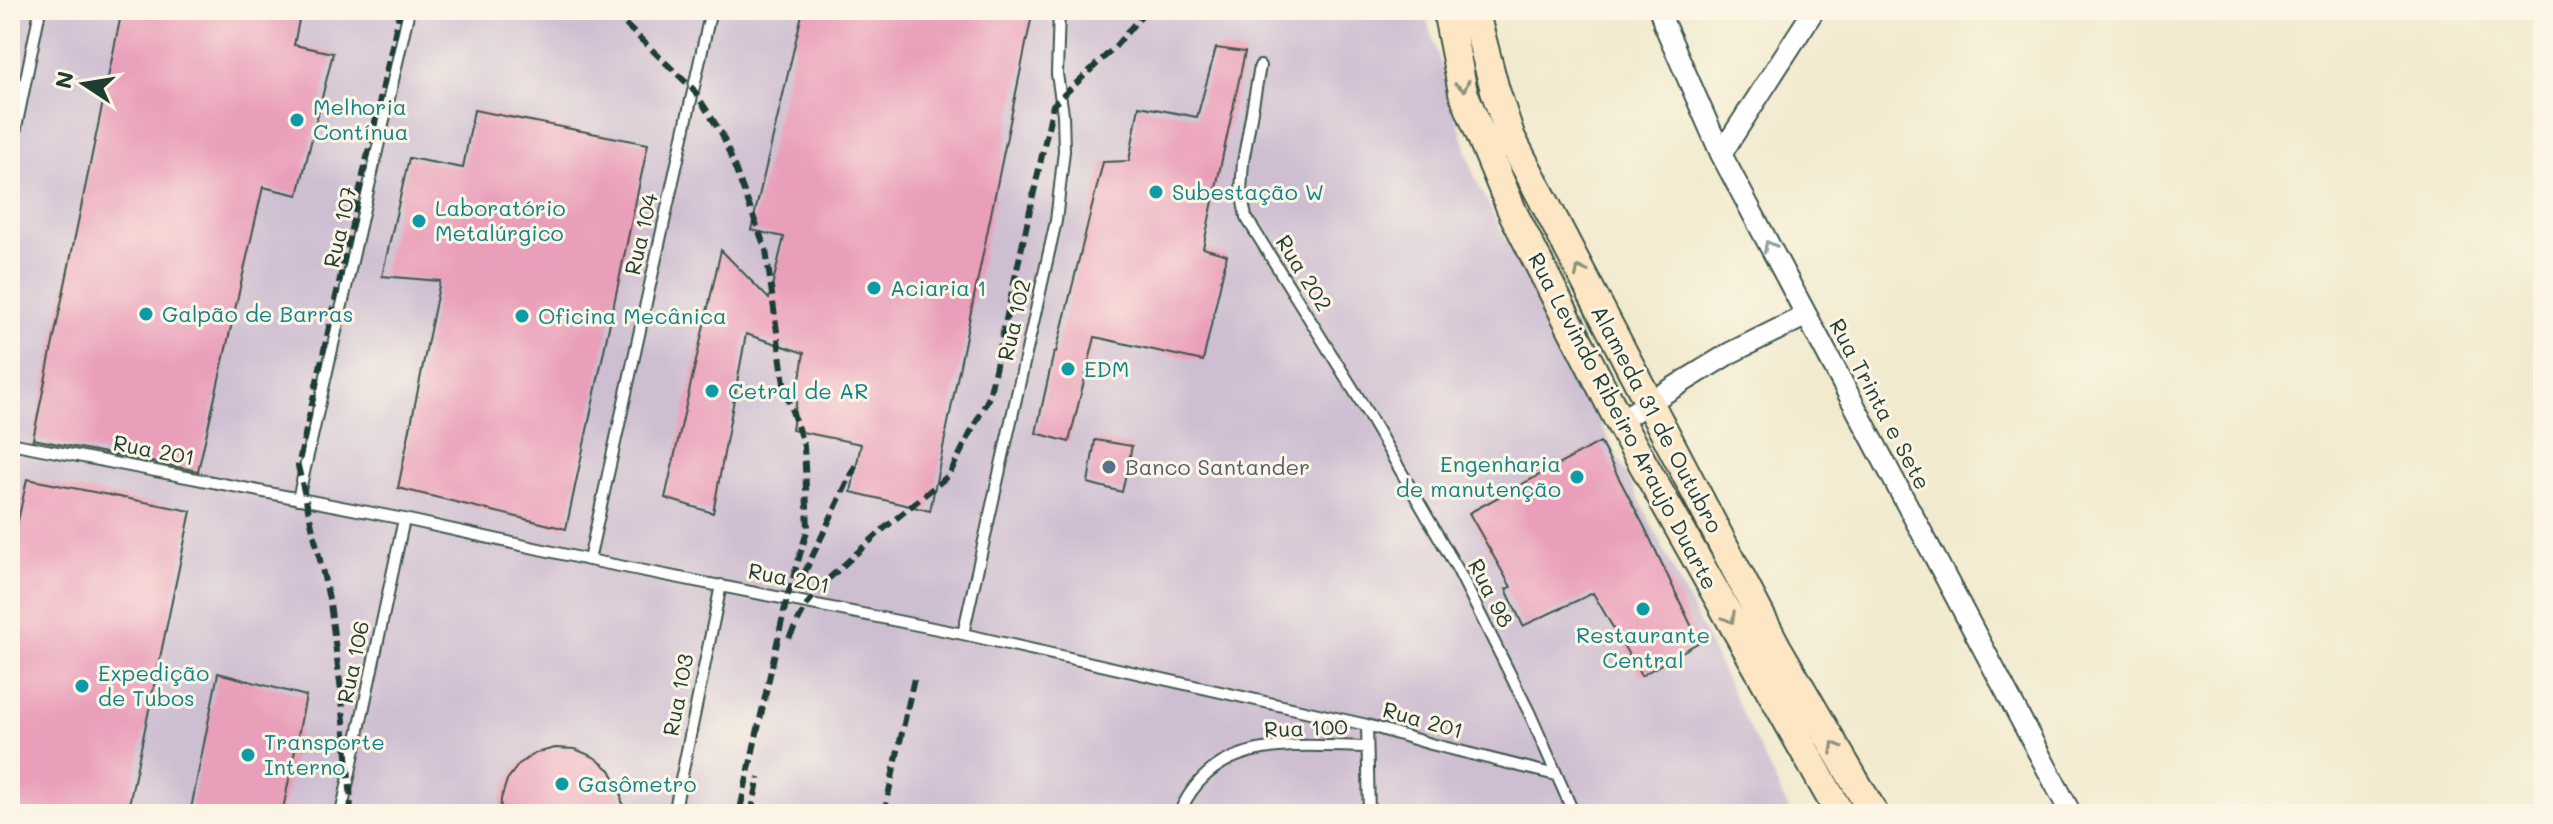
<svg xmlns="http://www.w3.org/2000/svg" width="2553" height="824" viewBox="0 0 2553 824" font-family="Mali,sans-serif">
<rect width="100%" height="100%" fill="#fcf5e5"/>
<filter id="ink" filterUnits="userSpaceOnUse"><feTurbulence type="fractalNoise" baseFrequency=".0125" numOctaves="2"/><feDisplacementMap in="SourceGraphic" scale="16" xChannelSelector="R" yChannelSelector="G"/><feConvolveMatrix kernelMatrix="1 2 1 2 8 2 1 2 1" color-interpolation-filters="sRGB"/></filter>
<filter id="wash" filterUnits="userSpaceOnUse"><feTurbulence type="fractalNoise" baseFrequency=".006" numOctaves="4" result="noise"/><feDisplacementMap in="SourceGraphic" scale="32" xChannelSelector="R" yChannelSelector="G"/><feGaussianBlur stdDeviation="1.8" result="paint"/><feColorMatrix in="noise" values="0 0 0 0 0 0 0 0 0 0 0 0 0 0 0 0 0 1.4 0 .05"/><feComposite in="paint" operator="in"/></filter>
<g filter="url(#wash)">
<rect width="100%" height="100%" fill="#f1eace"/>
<path fill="#cdbed2" d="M10,10H1424L1475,178L1646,513L1791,814H10Z"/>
<g id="blocks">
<path fill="#e99eb9" d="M122,10H301L294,45L333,53L298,195L263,187L198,471L33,439Z
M803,10H1033L930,511L851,492L861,444L792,430L804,353L746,334L713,513L665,498L721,250L769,299L784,237L751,230Z
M1216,48L1245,52L1203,248L1227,255L1203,361L1095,337L1069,442L1036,433L1054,352H1056L1103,162L1129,161L1139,106L1197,117Z
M474,110L648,144L566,529L398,488L440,281L382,276L409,158L463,168Z
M1095,440L1132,446L1122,492L1088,483Z
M1600,442L1645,528L1699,642L1641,676L1593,593L1523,626L1506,589L1511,587L1469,513Z
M27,479L191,511L127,814H10V558Z
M218,673L306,696L282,814H190Z
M555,748L575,749L594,757L610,770L620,789L624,814H500L501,799L507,780L519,764L536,753Z"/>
</g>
</g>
<g filter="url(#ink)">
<use href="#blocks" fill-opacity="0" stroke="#3e574b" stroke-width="2"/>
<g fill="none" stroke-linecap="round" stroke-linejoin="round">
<defs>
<path id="lane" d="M1260,66L1243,162L1241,191L1246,217L1358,397L1458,570L1530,714L1574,814
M10,157L40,10
M10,443L404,519L589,560L963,634L1367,725L1431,744L1556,775
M298,499L409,10
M589,560L711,10
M963,634L1056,221L1064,151L1063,114L1057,74L1059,10
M1367,725L1369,814
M341,814L404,519
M674,814L721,585
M1179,814C1213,733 1295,746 1367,747"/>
<path id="street" d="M1660,10L1664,24L1721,154L2071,814
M1721,154L1814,10
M1619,421L1730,353L1805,316"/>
<path id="secondary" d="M1447,10L1463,92L1513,213L1619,421L1840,814
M1474,10L1495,90L1511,138L1776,646L1874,814"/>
</defs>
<use href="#lane" stroke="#3e574b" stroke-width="14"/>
<use href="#street" stroke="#3e574b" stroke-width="24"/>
<use href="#secondary" stroke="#3e574b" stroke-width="32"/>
<use href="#lane" stroke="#fff" stroke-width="10"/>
<use href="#street" stroke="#fff" stroke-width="20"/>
<use href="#secondary" stroke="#fce6c4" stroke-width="28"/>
<path stroke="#1f3d34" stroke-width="6" stroke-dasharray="12 6" stroke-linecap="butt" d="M615,10L625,24L693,89L722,134L766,250L785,391L804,446L808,528L787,598L739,814
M804,574L857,462
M789,638L808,603L824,583L881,531L949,475L989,397L1053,105L1114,48L1146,10
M350,814L351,800L342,699L330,603L298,466L400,10
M751,814L759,777
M884,814L915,674"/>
</g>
<defs><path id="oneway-chevron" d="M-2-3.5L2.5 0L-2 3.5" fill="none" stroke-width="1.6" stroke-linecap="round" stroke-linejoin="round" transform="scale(2)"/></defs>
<g stroke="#8e927c">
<use href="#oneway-chevron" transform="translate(1463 86) rotate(76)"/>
<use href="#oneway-chevron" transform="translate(1580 271) rotate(-117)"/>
<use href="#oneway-chevron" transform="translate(1730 618) rotate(61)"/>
<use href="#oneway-chevron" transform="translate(1835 747) rotate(-120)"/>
</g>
<use stroke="#8f9e9a" href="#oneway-chevron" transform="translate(1769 246) rotate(-118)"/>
</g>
<g fill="#0f9aa8" stroke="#fcf5e5" stroke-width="3">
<circle cx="297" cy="120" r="8"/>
<circle cx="1156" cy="192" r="8"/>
<circle cx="419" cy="221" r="8"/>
<circle cx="874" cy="288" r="8"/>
<circle cx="146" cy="314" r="8"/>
<circle cx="522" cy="316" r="8"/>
<circle cx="1068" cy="369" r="8"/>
<circle cx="712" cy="391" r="8"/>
<circle cx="1577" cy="477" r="8"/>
<circle cx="1643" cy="609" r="8"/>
<circle cx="82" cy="686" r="8"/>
<circle cx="248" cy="755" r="8"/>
<circle cx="562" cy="784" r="8"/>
</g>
<circle fill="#5c6f8a" stroke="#fcf5e5" stroke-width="3" cx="1109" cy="467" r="8"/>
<g text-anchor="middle" stroke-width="6" stroke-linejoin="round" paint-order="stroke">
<g font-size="22" fill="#0d838f" stroke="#fcf5e5" text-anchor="start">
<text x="313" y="115">Melhoria<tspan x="313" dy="25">Contínua</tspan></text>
<text x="1172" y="200">Subestação W</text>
<text x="435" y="216">Laboratório<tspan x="435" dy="25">Metalúrgico</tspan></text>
<text x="890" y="296">Aciaria 1</text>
<text x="162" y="322">Galpão de Barras</text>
<text x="538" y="324">Oficina Mecânica</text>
<text x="1084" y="377">EDM</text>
<text x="728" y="399">Cetral de AR</text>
<text x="1561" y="472" text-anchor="end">Engenharia<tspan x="1561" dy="25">de manutenção</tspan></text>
<text x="1643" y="643" text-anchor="middle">Restaurante<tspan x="1643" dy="25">Central</tspan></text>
<text x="98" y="681">Expedição<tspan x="98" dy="25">de Tubos</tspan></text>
<text x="264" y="750">Transporte<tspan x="264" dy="25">Interno</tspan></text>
<text x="578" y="792">Gasômetro</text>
</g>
<g font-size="22" fill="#1f3d34" stroke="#fcf5e5">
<text transform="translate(340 227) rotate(-77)" y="8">Rua 107</text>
<text transform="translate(641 234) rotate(-77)" y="8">Rua 104</text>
<text transform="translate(1304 273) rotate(58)" y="8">Rua 202</text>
<text transform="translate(1014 320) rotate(-77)" y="8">Rua 102</text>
<text transform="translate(1880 404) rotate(62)" y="8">Rua Trinta e Sete</text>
<text transform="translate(1657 419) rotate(62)" y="8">Alameda 31 de Outubro</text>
<text transform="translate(1623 421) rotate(62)" y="8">Rua Levindo Ribeiro Araujo Duarte</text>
<text transform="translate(154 450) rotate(11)" y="8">Rua 201</text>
<text transform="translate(789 578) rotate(11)" y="8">Rua 201</text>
<text transform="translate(1491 593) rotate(63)" y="8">Rua 98</text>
<text transform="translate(353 662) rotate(-78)" y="8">Rua 106</text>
<text transform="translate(678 695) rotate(-79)" y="8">Rua 103</text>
<text transform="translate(1423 720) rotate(16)" y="8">Rua 201</text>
<text transform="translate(1306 728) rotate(-2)" y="8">Rua 100</text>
</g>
<g font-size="22" fill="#4e5e75" stroke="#fcf5e5" text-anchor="start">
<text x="1125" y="475">Banco Santander</text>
</g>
</g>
<rect width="2553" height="824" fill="none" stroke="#fcf5e5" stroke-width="40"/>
<g transform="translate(84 84) rotate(282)" stroke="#fcf5e5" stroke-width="6" paint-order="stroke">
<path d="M0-6L14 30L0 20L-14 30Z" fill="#1f3d34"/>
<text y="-12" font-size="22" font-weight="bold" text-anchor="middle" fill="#1f3d34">N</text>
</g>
</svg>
